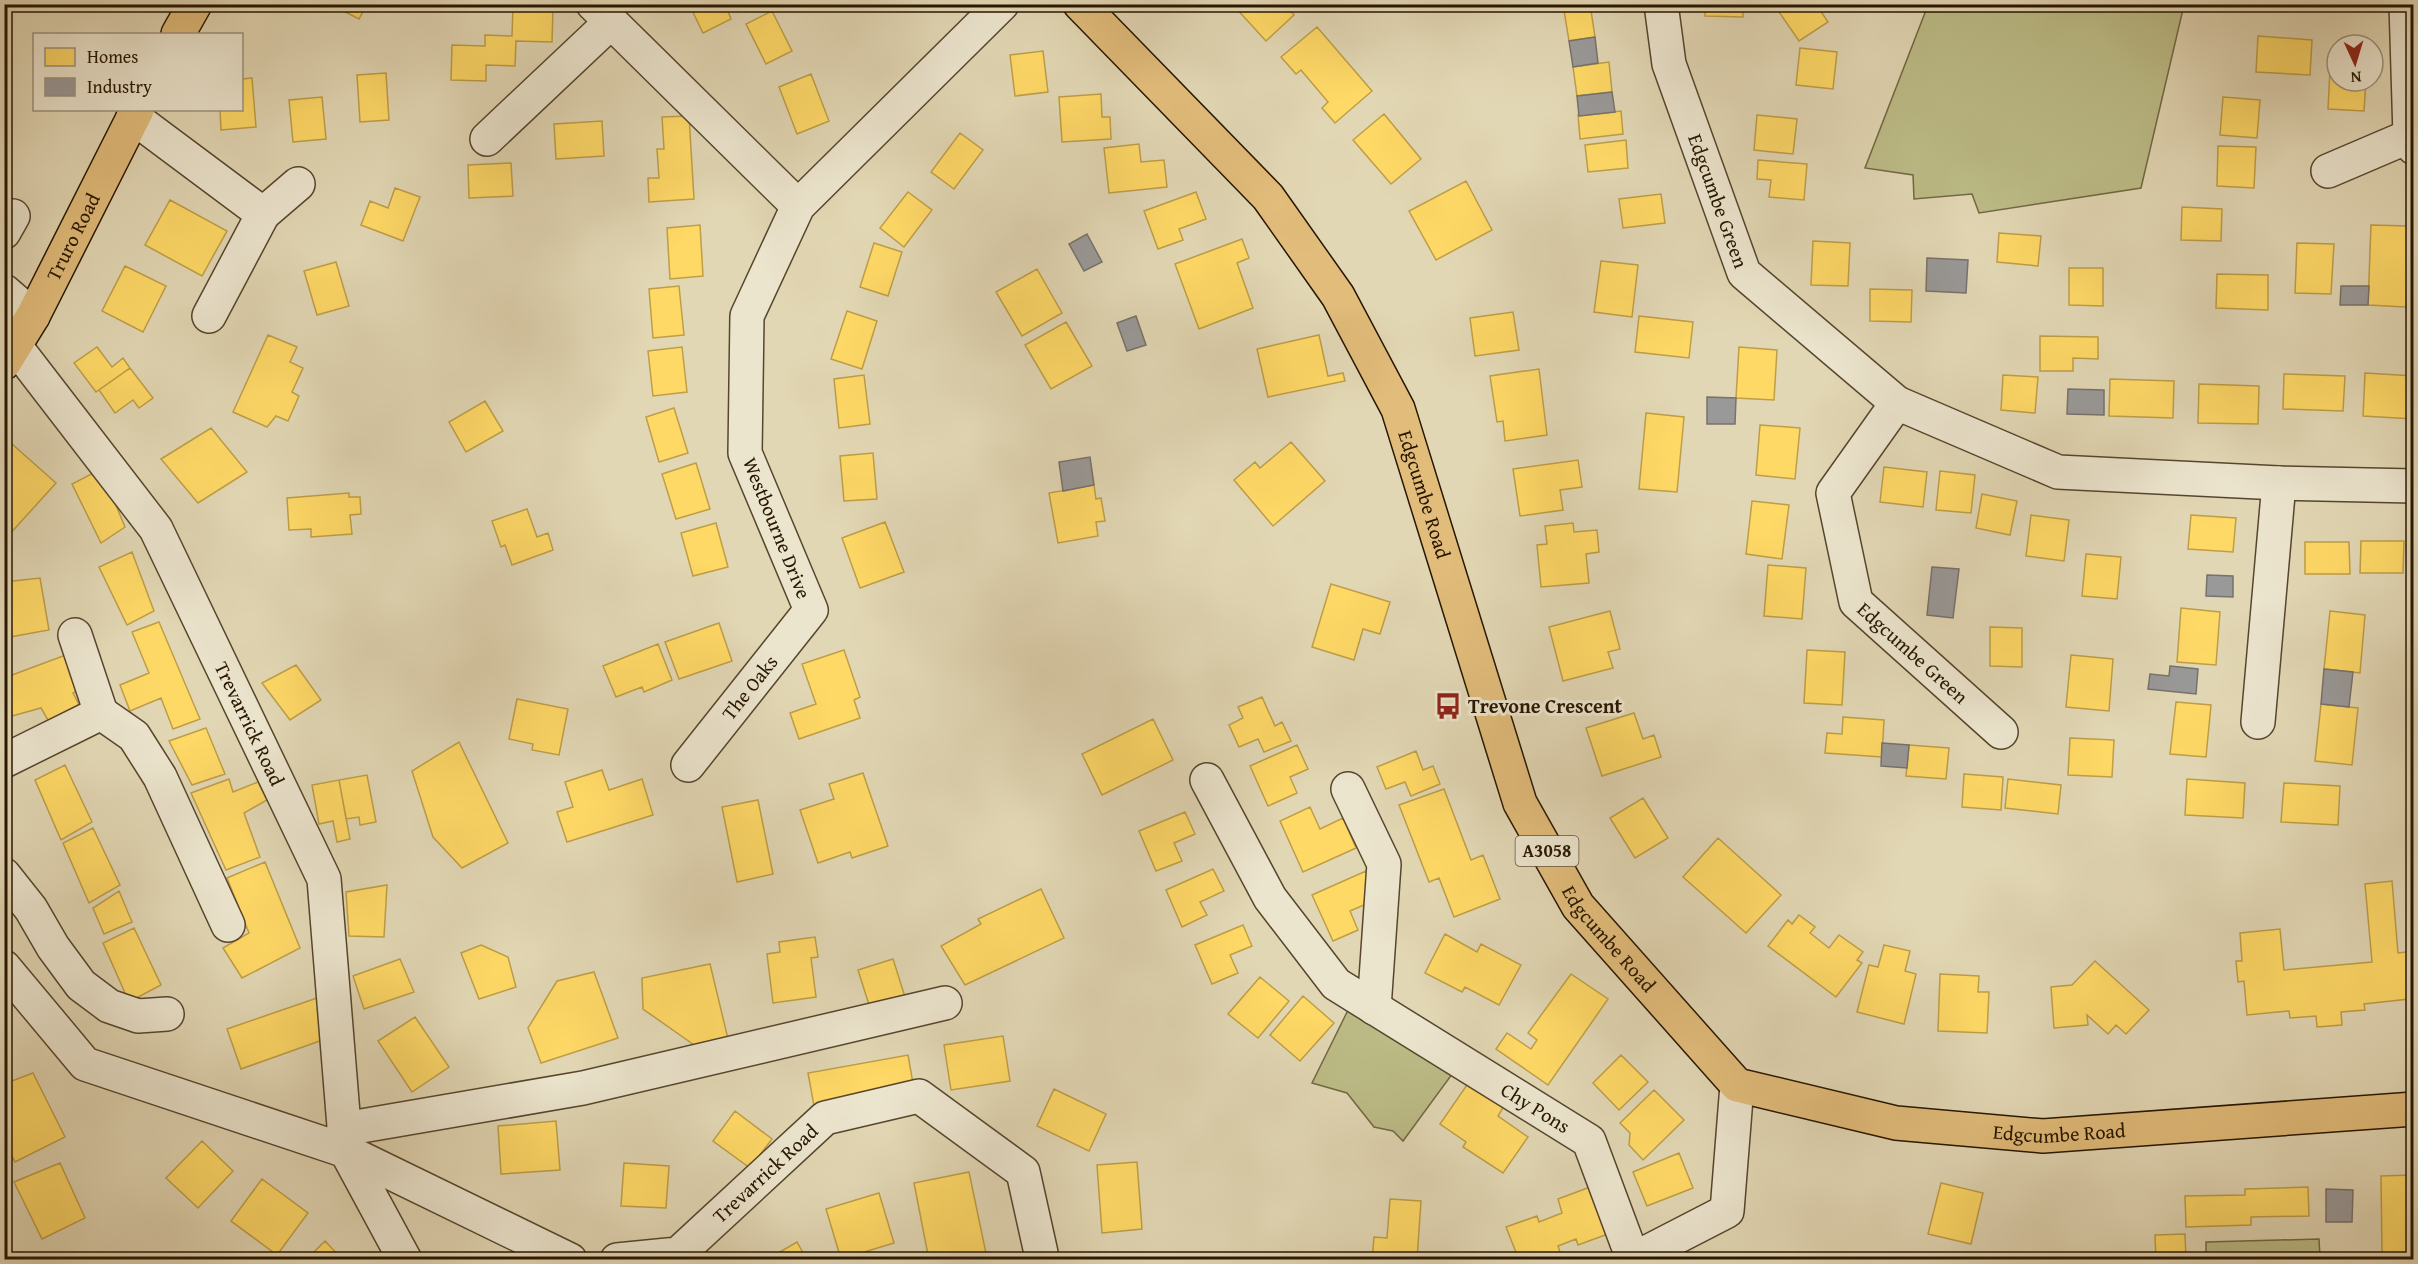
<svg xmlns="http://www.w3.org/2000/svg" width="2418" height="1264" viewBox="0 0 2418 1264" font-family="'Gentium Book Plus',serif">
<rect width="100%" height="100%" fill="#e2d7b4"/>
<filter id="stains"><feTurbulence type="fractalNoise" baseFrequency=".00333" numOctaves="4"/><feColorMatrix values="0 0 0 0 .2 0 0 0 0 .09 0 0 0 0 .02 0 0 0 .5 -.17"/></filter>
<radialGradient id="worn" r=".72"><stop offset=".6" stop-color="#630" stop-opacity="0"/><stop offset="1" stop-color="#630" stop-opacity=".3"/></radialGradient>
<path fill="#bcbc87" stroke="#726944" stroke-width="1.5" d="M1928,5H2184L2141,188L1979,213L1972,194L1914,199L1913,175L1865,168Z
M1355,996L1461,1062L1403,1141L1393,1131L1374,1127L1347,1093L1312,1083Z
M2319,1239L2320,1257L2315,1259H2206V1242Z"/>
<path fill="#ffd966" stroke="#be9e47" stroke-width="1.5" d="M330,4H367L359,19Z
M689,4H737L727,9L731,19L703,33Z
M1269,4L1271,7L1274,4H1284L1294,15L1266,41L1233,5Z
M1563,4H1590L1595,37L1569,41Z
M1705,4H1743V17L1705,16Z
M1791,4H1816L1828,22L1799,41L1779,12Z
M513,7L553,8L552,42L516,41L515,66L486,65V81L451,80L452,45L485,46V35L512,36Z
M772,11L792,51L766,64L746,24Z
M1317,27L1372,91L1335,123L1322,108L1328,102L1301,70L1296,74L1281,57Z
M2258,36L2312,40L2310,75L2256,72Z
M1800,48L1837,52L1833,89L1796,85Z
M1043,51L1048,92L1015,96L1010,55Z
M1609,62L1612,92L1577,96L1573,67Z
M2330,70L2337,71V81H2366L2364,111L2328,109Z
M386,73L389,120L360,122L357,75Z
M811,74L829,121L797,134L779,87Z
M252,78L256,127L221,130L220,110H242V79Z
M1101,94L1102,117H1110L1111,139L1062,142L1059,97Z
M322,97L326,139L293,142L289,100Z
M2223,97L2260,100L2257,138L2220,135Z
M1621,111L1623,134L1580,139L1578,114L1579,116Z
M1384,114L1421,159L1391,184L1353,140Z
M1757,115L1797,119L1793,154L1754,150Z
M689,116L694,199L649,202L648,178H659L657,149H664L662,117Z
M602,121L604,156L556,159L554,124Z
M960,133L983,150L954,189L931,172Z
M1626,140L1628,168L1588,172L1585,145Z
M1139,144L1141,162L1164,160L1167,187L1109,193L1104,148Z
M2218,146L2256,147L2254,188L2217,186Z
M1758,160L1807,164L1804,200L1769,197L1771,180L1757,179Z
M511,163L513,196L469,198L468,165Z
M1466,181L1492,230L1436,260L1409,211Z
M395,188L420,197L403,241L361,225L370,201L388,208Z
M908,192L932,210L904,247L880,228Z
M1196,192L1206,219L1179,229L1183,240L1158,249L1144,211Z
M1661,194L1665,223L1623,228L1619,199Z
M170,200L227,231L202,276L145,245Z
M2182,207L2222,209L2221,241L2181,240Z
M700,225L703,276L670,279L667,228Z
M2371,225L2408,226L2406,307L2368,305Z
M1999,233L2041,236L2038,266L1997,262Z
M1242,239L1249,258L1237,263L1253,308L1199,329L1175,264Z
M1813,241L1850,243L1848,286L1811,285Z
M874,243L902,252L888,296L860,287Z
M2297,243L2334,244L2331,294L2295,293Z
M1601,261L1638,265L1632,317L1594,312Z
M336,262L349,306L317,315L304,271Z
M125,266L166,286L143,332L102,311Z
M2069,268H2103V306L2069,305Z
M1037,269L1062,313L1022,336L996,292Z
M2217,274L2268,275V310L2216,308Z
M679,286L684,335L653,338L649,289Z
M1870,289L1912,290L1911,322L1870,321Z
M847,311L877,321L862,369L831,359Z
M1513,312L1519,350L1475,356L1470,318Z
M1639,316L1693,322L1689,358L1635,352Z
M1066,322L1092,366L1051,389L1025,345Z
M268,335L297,347L290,362L303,368L292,392L299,396L288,421L276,416L267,427L233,412Z
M1319,335L1328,376L1343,373L1345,381L1268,397L1257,349Z
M2040,336L2098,337V359L2073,358V371H2040Z
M97,347L112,367L123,358L130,368L96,392L74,363Z
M682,347L687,392L653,396L648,351Z
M1739,347L1777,350L1774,400L1736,398Z
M130,368L153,398L139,408L133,400L115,413L99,390Z
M1539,369L1547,435L1505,441L1503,421L1497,422L1490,376Z
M2365,373L2414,376V419L2363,416Z
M2284,374L2345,376L2343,411L2283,409Z
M864,375L870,424L839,428L834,379Z
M2003,375L2038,377L2035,413L2001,410Z
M2110,379L2174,381L2173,418L2109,416Z
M2199,384L2259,386L2258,424L2198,423Z
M485,401L503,431L466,452L449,422Z
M674,408L688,453L659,462L646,417Z
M1646,413L1684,417L1677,492L1639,489Z
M1760,425L1800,428L1795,479L1756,475Z
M211,428L247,472L198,503L161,459Z
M1291,442L1325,481L1273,526L1234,480L1255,462L1260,468Z
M12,444L56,483L8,536L4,533V454Z
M873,453L877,499L844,501L840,456Z
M1578,460L1582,487L1560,490L1563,510L1520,516L1513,469Z
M696,463L710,509L676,519L662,474Z
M1884,467L1927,472L1923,507L1880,502Z
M101,469L125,527L101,543L72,484Z
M1940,471L1975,475L1971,513L1936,510Z
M1094,485L1096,499L1101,498L1105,521L1096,522L1098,536L1058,543L1049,493Z
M349,493V497H360L361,514L350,515L352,534L311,537V529L289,530L287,498Z
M1982,494L2017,501L2010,535L1976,528Z
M1752,501L1789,505L1782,559L1746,554Z
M527,509L537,537L548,533L553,550L512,565L505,545L501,547L492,521Z
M2031,515L2069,520L2064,561L2026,556Z
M2191,515L2236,518L2233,552L2188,549Z
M885,522L904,572L860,588L842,538Z
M716,523L728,567L693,576L681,533Z
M1573,523L1574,532L1597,530L1599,552L1586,554L1589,583L1541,587L1537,545L1547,544L1545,526Z
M2361,541H2404L2403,573H2360Z
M2305,542H2349L2350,574H2305Z
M132,552L154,611L127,625L99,567Z
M2086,554L2121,557L2117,599L2082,596Z
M1768,565L1806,568L1802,619L1764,616Z
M40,578L49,630L4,638V582Z
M1331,584L1390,602L1380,634L1363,629L1354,660L1312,647Z
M2181,608L2220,612L2216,665L2177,662Z
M1610,611L1620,649L1608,652L1613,668L1563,681L1549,627Z
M2330,611L2365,615L2360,673L2324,669Z
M159,622L200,719L173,729L161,698L130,711L120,685L149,673L132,632Z
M719,623L732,661L679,679L665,642Z
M1990,627L2022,628V667L1990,666Z
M658,644L672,680L644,692L642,687L616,697L603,666Z
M844,650L860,697L854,700L860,718L799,739L790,713L816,704L802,664Z
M1807,650L1845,652L1842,705L1804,703Z
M71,653L84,686L73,693L84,714L52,727L41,708L5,718L4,678Z
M2071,655L2113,659L2109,711L2066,707Z
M296,665L321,700L290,720L262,683Z
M1262,697L1275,726L1282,722L1291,741L1264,752L1258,739L1239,747L1229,725L1243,718L1238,707Z
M517,699L568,709L559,755L532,750L533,744L509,739Z
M2176,702L2211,705L2206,757L2170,754Z
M2321,704L2358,708L2352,765L2315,761Z
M1634,713L1643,739L1654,735L1661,757L1602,776L1586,728Z
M1843,717L1884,720L1882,757L1825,753L1827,733L1842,734Z
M1153,719L1173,760L1102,795L1082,754Z
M206,728L225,774L192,785L169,741Z
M2070,738L2114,740L2112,777L2068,775Z
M459,742L508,843L462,868L433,837L412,771Z
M1297,745L1308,769L1290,777L1297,793L1268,806L1250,766Z
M1909,745L1949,748L1946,779L1906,776Z
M1416,751L1423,770L1433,766L1440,784L1411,796L1405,782L1386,789L1377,767Z
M65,765L92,822L61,840L35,780Z
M602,770L609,790L642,779L653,815L567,842L557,812L573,807L565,782Z
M863,773L888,846L852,858L850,852L818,863L800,810L834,799L829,784Z
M1964,774L2003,777L2001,810L1962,807Z
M367,775L376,822L360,825L359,817L346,819L339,780Z
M229,779L233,792L258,782L267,800L244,813L260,857L226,870L191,793Z
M2008,779L2061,785L2058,814L2005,808Z
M2187,779L2245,783L2243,818L2185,815Z
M339,780L350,839L337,842L333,821L319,824L312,785Z
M2284,783L2340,786L2338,825L2281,822Z
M1444,789L1471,860L1483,855L1500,899L1454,917L1439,878L1429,882L1399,805Z
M1643,798L1668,838L1635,858L1610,818Z
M758,800L773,874L737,882L722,807Z
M1310,807L1320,829L1343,818L1356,848L1303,872L1280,821Z
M1185,812L1195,834L1174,843L1182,861L1156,871L1139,831Z
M93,828L120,885L89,903L63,843Z
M1718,838L1781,895L1746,933L1683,877Z
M265,862L300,948L242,978L223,948L249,933L227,878Z
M1213,869L1224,891L1200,902L1207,915L1182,927L1166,890Z
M1366,871L1378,899L1350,911L1358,930L1333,941L1312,895Z
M2392,881L2398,953L2414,951V969L2407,970L2409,999L2364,1004L2365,1010L2341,1012L2342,1025L2317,1027L2316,1016L2290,1018L2289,1011L2247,1015L2244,981L2238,982L2236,961H2242L2240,933L2280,929L2284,970L2372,962L2365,884Z
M387,885L384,937L349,936L346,892Z
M1041,889L1064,938L965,985L941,946L981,924L978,919Z
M119,891L132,922L104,934L93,908Z
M1799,915L1815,927L1810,933L1829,948L1839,935L1863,952L1857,960L1862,963L1836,997L1768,946L1788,920L1792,924Z
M1243,925L1252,946L1230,955L1238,973L1212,984L1195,945Z
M134,928L161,985L129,1002L103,943Z
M1445,934L1477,952L1481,944L1521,965L1499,1005L1465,987L1462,992L1425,973Z
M815,937L818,957L811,958L816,997L773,1003L767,954L780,952L779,942Z
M481,945L508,957L516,987L479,999L461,953Z
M1884,945L1910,951L1905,971L1916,974L1904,1024L1857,1012L1869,965L1878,967Z
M400,959L414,992L364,1009L353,976Z
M893,959L906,1000L871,1011L858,970Z
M2095,961L2149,1010L2126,1034L2116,1025L2108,1034L2087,1015L2088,1025L2054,1028L2051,987L2072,985Z
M710,964L729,1043L697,1047L643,1009L642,978Z
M594,972L618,1038L541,1063L528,1028L557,981Z
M1571,974L1608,999L1548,1085L1496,1049L1507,1033L1531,1049L1537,1040L1528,1033Z
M1940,974L1979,976L1978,992H1989L1987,1033L1938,1031Z
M1260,977L1289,1001L1258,1038L1228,1014Z
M1303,996L1334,1023L1300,1061L1270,1035Z
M317,998L331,1037L241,1069L227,1029Z
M415,1017L449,1067L412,1092L378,1041Z
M1003,1036L1010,1081L951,1090L944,1045Z
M908,1055L914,1089L814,1106L808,1073Z
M1621,1055L1648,1082L1619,1110L1593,1083Z
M33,1073L65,1137L15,1162L4,1140V1084Z
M1469,1082L1504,1106L1498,1116L1528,1137L1503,1173L1463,1147L1466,1142L1440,1124Z
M1054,1089L1106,1114L1089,1151L1037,1126Z
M1654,1090L1684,1120L1643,1160L1629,1145L1630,1133L1620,1123Z
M735,1111L772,1139L750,1168L713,1141Z
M556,1121L560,1170L501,1174L498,1126Z
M202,1141L233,1171L198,1208L166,1178Z
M1679,1153L1693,1188L1647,1206L1633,1172Z
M1137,1162L1142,1229L1102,1233L1097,1165Z
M60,1163L85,1218L42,1239L14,1182Z
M624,1163L669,1166L666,1208L621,1206Z
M969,1172L987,1258L929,1260L914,1183Z
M2414,1175V1253L2382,1254L2381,1176Z
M262,1179L308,1213L277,1255L231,1221Z
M1941,1183L1983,1193L1971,1244L1928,1234Z
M1598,1184L1616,1231L1578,1245L1576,1239L1558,1246L1560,1252L1540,1260H1519L1506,1227L1537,1216L1539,1222L1562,1213L1558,1199Z
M2308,1187L2309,1216L2251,1217V1225L2186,1227L2185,1196L2245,1195V1189Z
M879,1193L894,1243L841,1259L826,1209Z
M1390,1199L1421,1201L1417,1260L1372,1259L1374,1237L1387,1238Z
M2185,1234L2186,1260H2156L2155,1235Z
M325,1241L343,1260H306Z
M797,1242L807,1260H766Z
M1098,1252L1113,1260H1094Z"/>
<path fill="#999" stroke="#77726b" stroke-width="1.5" d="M1595,37L1598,63L1573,67L1569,41Z
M1612,92L1615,112L1579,116L1577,96Z
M1087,234L1102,262L1084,271L1069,244Z
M1927,258L1968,260L1966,293L1926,291Z
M2341,286H2369L2368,305H2340Z
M1136,316L1146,345L1127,351L1117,323Z
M2068,389L2104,390V415L2067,414Z
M1707,397L1736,398L1735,424H1707Z
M1090,457L1094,485L1063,491L1059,462Z
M1932,567L1959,569L1953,618L1927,615Z
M2207,575L2233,576V597L2206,596Z
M2170,666L2198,669L2196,694L2148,689L2150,674L2169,676Z
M2324,669L2353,672L2349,707L2321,704Z
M1882,743L1909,745L1907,768L1881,766Z
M2326,1189L2353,1190L2352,1222H2326Z"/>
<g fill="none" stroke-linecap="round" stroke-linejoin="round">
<defs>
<g id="minor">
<path d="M593,4L798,206"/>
<path id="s1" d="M1661,4L1669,64L1744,273L1897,403L2058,472L2279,483L2414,486"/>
<path d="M2406,4L2410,136L2414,148"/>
<path d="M133,117L263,214L209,316"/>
<path d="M487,139L611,22"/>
<path d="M2328,171L2410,136"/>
<path d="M263,214L298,184"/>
<path d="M4,232L13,216"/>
<path d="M4,291L33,316"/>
<path id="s2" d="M15,346L156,529L324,879L346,1151L570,1260"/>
<path id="s3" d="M1897,403L1833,493L1856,602L2001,732"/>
<path d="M101,713L134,736L160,777L228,925"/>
<path d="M2258,722L2279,483"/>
<path d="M4,761L101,713L75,635"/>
<path id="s4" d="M688,765L811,610L745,453L747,316L798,206L1002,4"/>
<path id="s5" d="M1207,780L1270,898L1336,984L1589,1141L1633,1259"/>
<path d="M1348,789L1384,864L1374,1008"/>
<path d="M4,875L31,909L53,947L81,985L109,1006L138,1016L167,1014"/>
<path d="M4,967L85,1064L346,1151L405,1260"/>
<path d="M344,1129L583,1088L945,1003"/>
<path id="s6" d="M617,1260L678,1254L825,1118L919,1096L1023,1172L1041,1253L1040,1260"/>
<path d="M1632,1260L1727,1211L1737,1085"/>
</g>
<g id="major">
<path id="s7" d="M1080,4L1268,197L1338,296L1398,409L1520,803L1578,906L1737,1085L1896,1123L2043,1136L2414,1109"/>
<path d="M178,34L195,4"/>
<path id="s8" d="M4,363L33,316L137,110"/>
</g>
</defs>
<use href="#minor" stroke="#56462d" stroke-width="36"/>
<use href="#major" stroke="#271600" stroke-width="36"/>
<use href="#minor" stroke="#ece5ce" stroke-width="33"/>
<use href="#major" stroke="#e1bc7a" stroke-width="33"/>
</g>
<defs>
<symbol id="bus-bare" viewBox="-9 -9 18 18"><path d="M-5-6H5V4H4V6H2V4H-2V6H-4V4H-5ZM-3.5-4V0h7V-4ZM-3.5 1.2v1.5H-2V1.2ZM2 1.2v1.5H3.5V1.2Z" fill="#8f2418" stroke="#ece5ce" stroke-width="2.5" paint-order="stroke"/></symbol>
</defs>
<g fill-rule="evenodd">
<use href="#bus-bare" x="1429" y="687" width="38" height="38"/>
</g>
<g text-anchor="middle" stroke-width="6" stroke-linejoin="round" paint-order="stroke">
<rect fill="#ece5ce" stroke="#62543e" stroke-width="1.5" x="1515.5" y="836" width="63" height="30" rx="4.5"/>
<g font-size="18" font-weight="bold" fill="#271600">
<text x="1547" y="857">A3058</text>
</g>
<g font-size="20" fill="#271600" stroke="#ece5ce">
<text dy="7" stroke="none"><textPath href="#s1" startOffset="206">Edgcumbe Green</textPath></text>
<text dy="7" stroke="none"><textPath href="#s8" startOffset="144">Truro Road</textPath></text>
<text dy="7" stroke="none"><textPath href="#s7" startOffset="608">Edgcumbe Road</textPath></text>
<text transform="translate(777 528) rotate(68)" y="7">Westbourne Drive</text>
<text dy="7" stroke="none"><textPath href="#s3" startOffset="298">Edgcumbe Green</textPath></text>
<text dy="7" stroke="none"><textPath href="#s4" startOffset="99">The Oaks</textPath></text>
<text dy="7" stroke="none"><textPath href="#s2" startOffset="447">Trevarrick Road</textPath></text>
<text dy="7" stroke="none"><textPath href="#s7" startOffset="1094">Edgcumbe Road</textPath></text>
<text dy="7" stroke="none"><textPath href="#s5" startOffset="477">Chy Pons</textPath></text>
<text dy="7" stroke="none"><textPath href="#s7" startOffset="1616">Edgcumbe Road</textPath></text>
<text dy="7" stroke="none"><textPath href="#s6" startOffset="180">Trevarrick Road</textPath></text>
</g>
<g font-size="20" font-weight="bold" fill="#271600" stroke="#ece5ce" text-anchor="start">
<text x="1468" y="713">Trevone Crescent</text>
</g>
</g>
<rect width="2418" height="1264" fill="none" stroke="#e2d7b4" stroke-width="24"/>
<rect x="6" y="6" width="2406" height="1252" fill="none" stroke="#271600" stroke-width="3"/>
<rect x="12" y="12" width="2394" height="1240" fill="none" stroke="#271600" stroke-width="1.5"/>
<rect x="33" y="33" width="210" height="78" fill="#ece5ce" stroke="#9d927c" stroke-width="1.5"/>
<rect x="45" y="48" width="30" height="18" fill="#ffd966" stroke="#9d927c" stroke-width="1.5"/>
<text x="87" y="63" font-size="18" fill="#271600">Homes</text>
<rect x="45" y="78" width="30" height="18" fill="#999999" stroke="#9d927c" stroke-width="1.5"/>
<text x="87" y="93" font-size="18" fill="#271600">Industry</text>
<g transform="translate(2355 63) rotate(176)"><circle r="28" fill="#ece5ce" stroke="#9d927c" stroke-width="1.5"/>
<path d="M0-4.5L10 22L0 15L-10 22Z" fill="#8f2418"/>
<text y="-9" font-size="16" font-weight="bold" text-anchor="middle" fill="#271600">N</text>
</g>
<rect width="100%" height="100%" filter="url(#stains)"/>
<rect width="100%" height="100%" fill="url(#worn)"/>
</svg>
